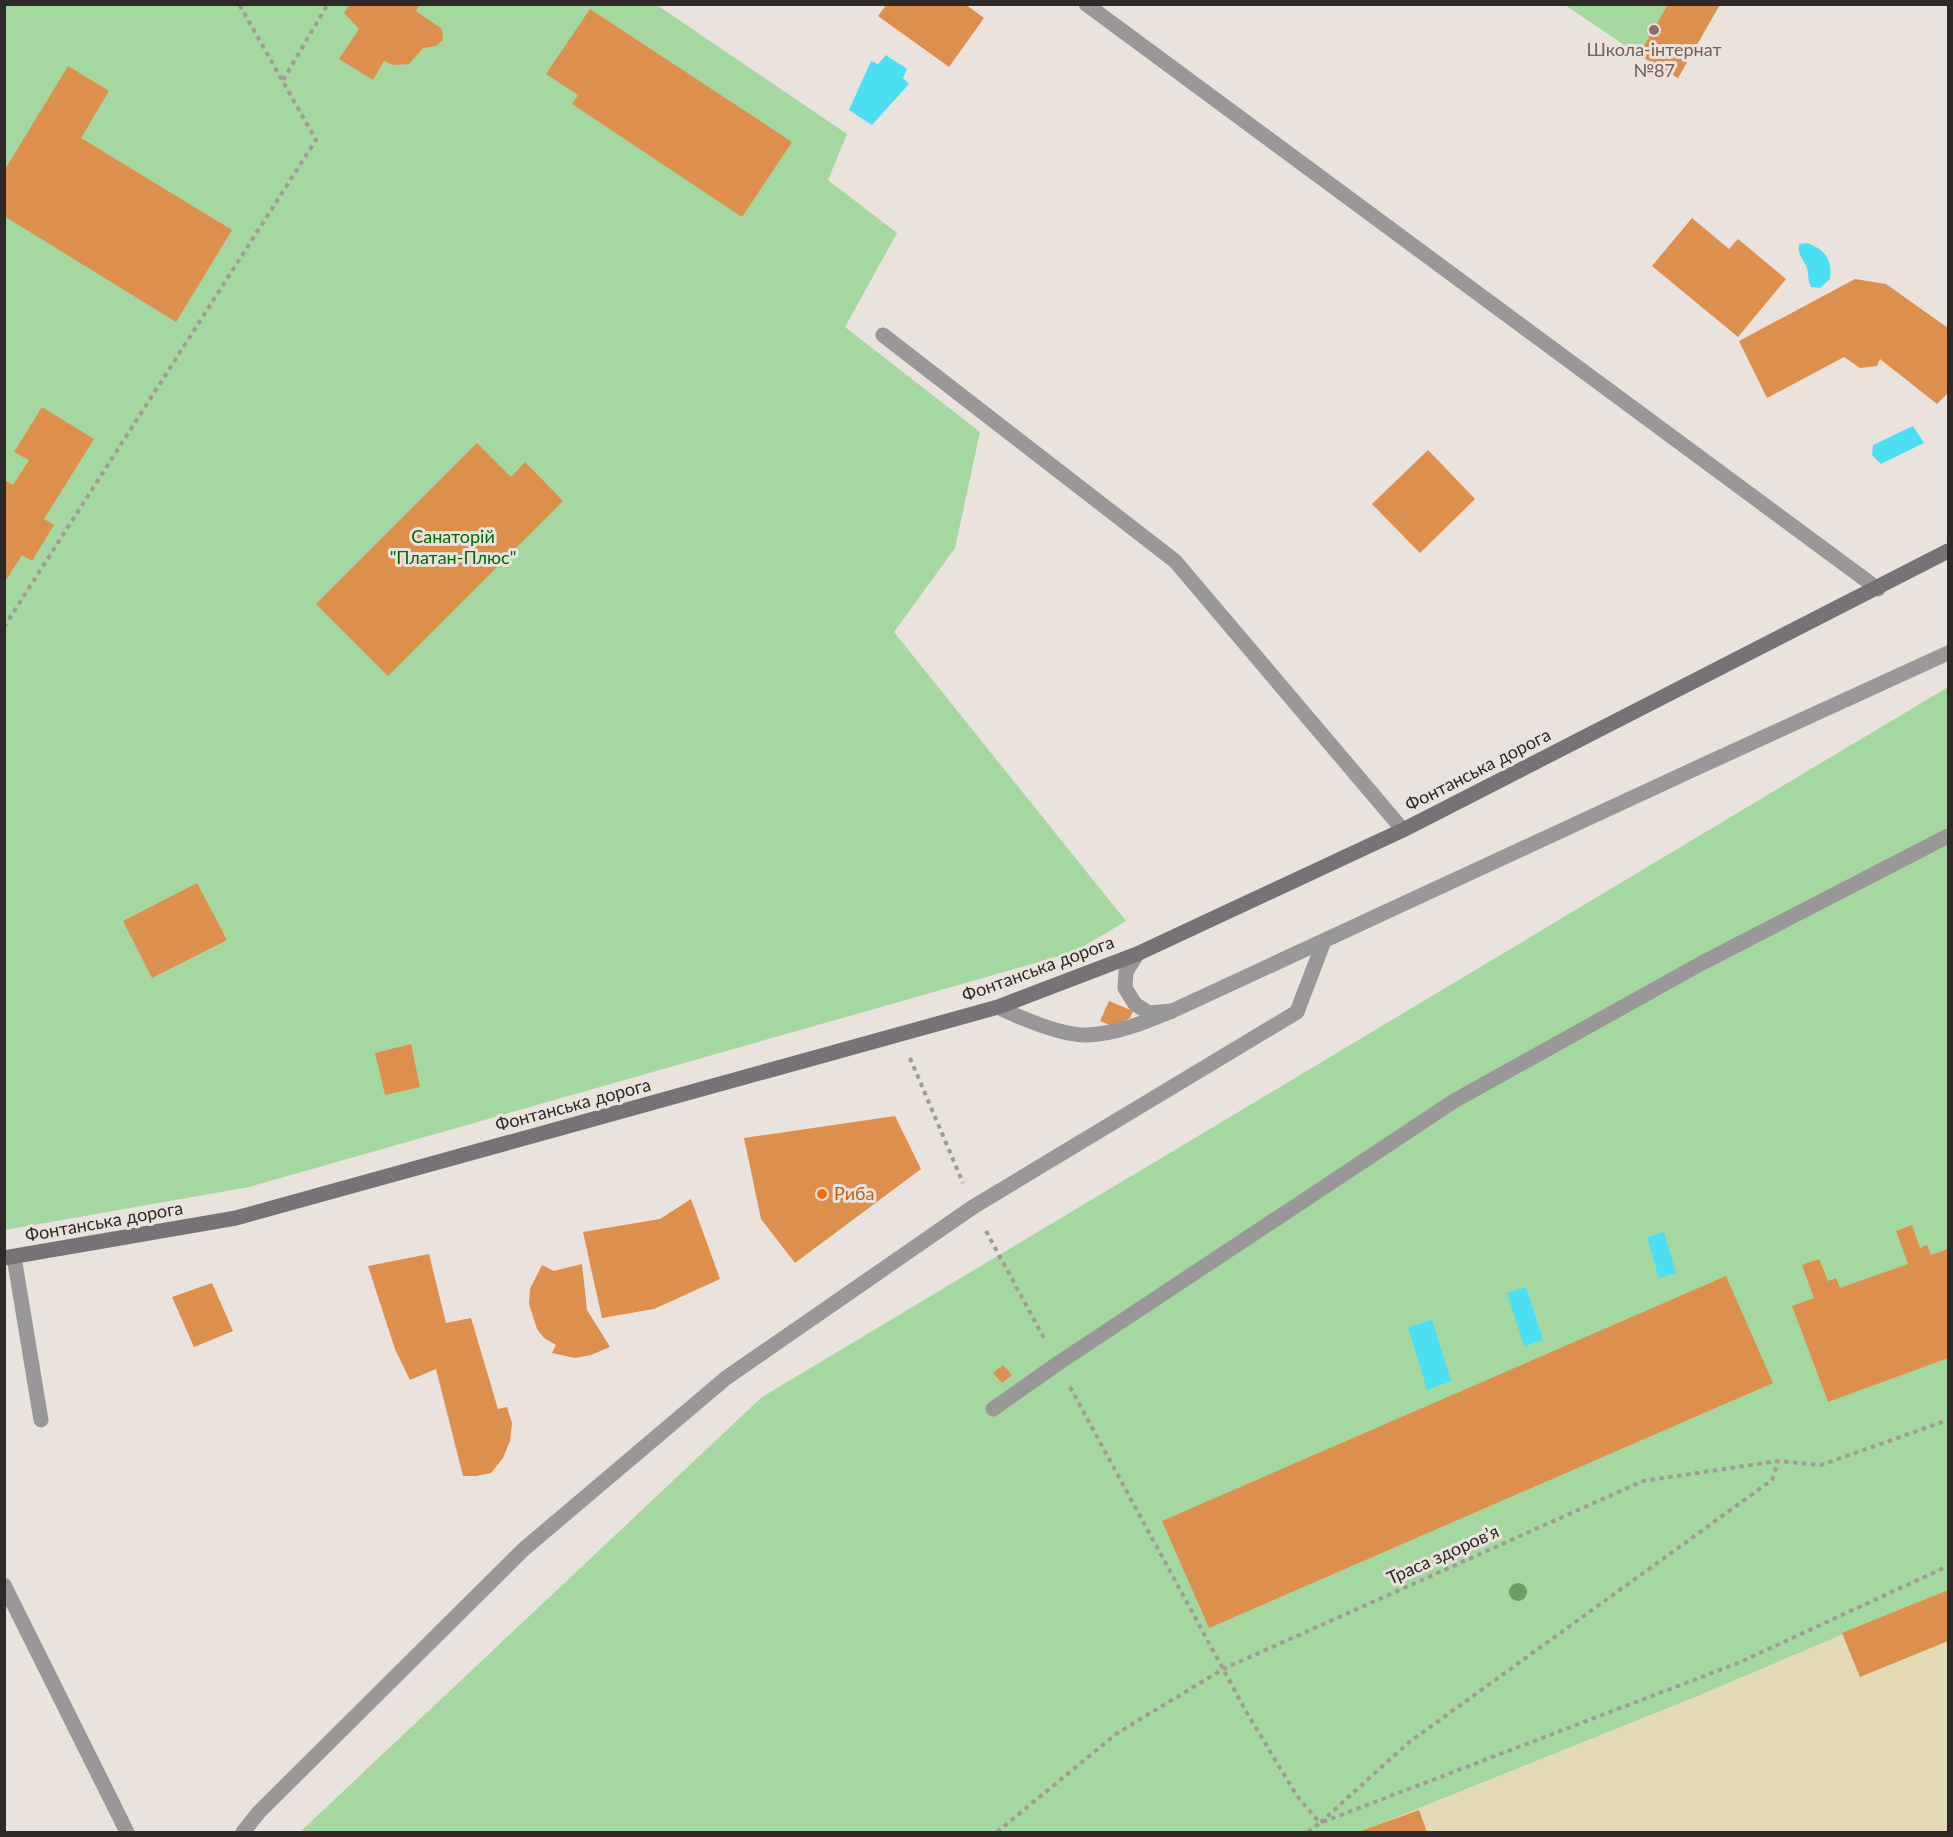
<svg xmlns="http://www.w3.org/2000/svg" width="1953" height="1837" viewBox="0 0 1953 1837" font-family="Lato,sans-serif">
<rect width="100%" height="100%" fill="#eae2dc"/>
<path fill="#a5d7a1" d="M5,5H657L847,134L828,180L897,233L845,327L980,432L955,548L894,632L1126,921L1074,952L249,1187L5,1230Z
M1565,5H1720L1678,78L1639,55Z
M1948,687V1590L1693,1698L1360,1832H300L762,1397Z"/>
<path fill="#e4dab5" d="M1948,1590V1832H1360L1693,1698Z"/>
<path fill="#4cdef3" d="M886,55L907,69L903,78L909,84L872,125L849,110L871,61L878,64Z
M1807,243C1825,249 1833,260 1830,279L1820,288L1811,287C1807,279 1809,274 1807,268C1803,258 1797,255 1799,244Z
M1913,426L1924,443L1881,464L1872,455L1873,445Z
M1664,1232L1676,1273L1659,1278L1647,1237Z
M1526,1287L1543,1340L1524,1346L1507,1293Z
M1432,1320L1451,1381L1427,1390L1408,1327Z"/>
<path fill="#dd8f4e" d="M350,4H420L416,11L442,29L443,40L436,46L423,48L409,64L393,65L384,61L373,80L339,59L359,29L344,13Z
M887,4H965L984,18L949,67L878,16Z
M1668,4H1720L1678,78L1639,55Z
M590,9L792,142L742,217L572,104L578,95L546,74Z
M68,66L109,91L81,138L232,230L176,322L4,216V171Z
M1692,218L1729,249L1738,239L1786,279L1738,337L1652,266Z
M1855,279L1886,284L1948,328V393L1937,404L1880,359L1877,366L1860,368L1844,357L1767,398L1739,341Z
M42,407L94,439L44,519L54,525L32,561L22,555L4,583V480L13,485L29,460L14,452Z
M477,443L511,477L525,462L563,501L388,676L316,604Z
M1428,450L1475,499L1420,553L1372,504Z
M197,883L227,940L152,978L123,921Z
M1109,1001L1133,1011L1130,1018L1114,1027L1100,1021Z
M411,1044L420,1087L385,1095L375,1053Z
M895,1116L921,1169L795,1263L761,1219L744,1138Z
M691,1199L720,1279L654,1309L602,1318L583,1232L660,1219Z
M1912,1225L1920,1248L1927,1245L1931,1255L1948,1249V1358L1828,1402L1792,1306L1814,1298L1802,1265L1819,1259L1828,1281L1836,1278L1840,1288L1908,1264L1896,1231Z
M429,1254L446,1323L471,1318L498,1409L507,1407L512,1423L510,1441L503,1458L491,1473L476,1476H463L436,1369L410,1380L395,1349L368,1266Z
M582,1264L587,1310L610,1347L591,1355L575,1358L552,1353L556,1345L544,1338L537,1329L529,1304L530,1289L542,1265L554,1271Z
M1726,1276L1773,1383L1209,1628L1162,1521Z
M212,1283L233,1331L194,1347L172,1297Z
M1003,1365L1012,1375L1002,1383L993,1373Z
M1948,1590V1641L1860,1677L1842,1633Z
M1419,1810L1427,1832H1358Z"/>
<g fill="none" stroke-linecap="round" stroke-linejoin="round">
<path stroke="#a19b96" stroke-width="4" stroke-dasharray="4.5 4.5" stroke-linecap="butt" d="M283,80L328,4
M4,627L316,140L239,4
M910,1058L963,1183
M986,1231L1045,1340
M1070,1387L1247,1713L1297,1796L1320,1823L1408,1743L1772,1480L1778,1461
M997,1832L1116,1734L1223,1669L1643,1481L1778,1461L1821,1465L1948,1420
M1308,1832L1320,1823L1738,1663L1948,1566"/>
<path stroke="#9a9799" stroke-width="15" d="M1086,4L1878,589
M883,335L1175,561L1403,830
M1137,954L1126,972L1125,988L1135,1004L1149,1013L1172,1011L1701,766L1948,653
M14,1257L41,1420
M993,1409L1057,1364L1454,1101L1702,963L1948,836
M4,1585L127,1832
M243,1832L259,1812L524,1549L726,1378L973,1207L1297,1012L1324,941"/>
<path stroke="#9a9799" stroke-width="15" d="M998,1007C1020,1018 1063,1036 1087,1035C1117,1034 1145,1022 1172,1011"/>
<path stroke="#777275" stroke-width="15" d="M4,1258L236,1218L998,1007L1137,954L1403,830L1948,551"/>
</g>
<circle fill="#6aa064" cx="1518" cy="1592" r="9"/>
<circle fill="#8d6e63" stroke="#eae2dc" stroke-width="2" cx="1654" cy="30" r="6"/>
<circle fill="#e8710a" stroke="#eae2dc" stroke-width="2" cx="822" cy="1194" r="6"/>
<g text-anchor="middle" stroke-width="6" stroke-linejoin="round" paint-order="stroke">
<g font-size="18" fill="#785e54" stroke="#eae2dc">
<text x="1654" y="56">Школа-інтернат<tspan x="1654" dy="21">№87</tspan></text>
</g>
<g font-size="18" fill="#016a02" stroke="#eae2dc">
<text x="453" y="543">Санаторій<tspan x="453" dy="21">"Платан-Плюс"</tspan></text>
</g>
<g font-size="18" fill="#2d2a28" stroke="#eae2dc">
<text transform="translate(1478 770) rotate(-27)" y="6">Фонтанська дорога</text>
<text transform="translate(1038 969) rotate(-20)" y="6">Фонтанська дорога</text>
<text transform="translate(573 1105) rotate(-15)" y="6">Фонтанська дорога</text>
<text transform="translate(104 1222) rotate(-10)" y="6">Фонтанська дорога</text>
<text transform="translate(1443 1555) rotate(-24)" y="6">Траса здоров’я</text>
</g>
<g font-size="18" fill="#c56008" stroke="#eae2dc" text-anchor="start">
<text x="834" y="1200">Риба</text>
</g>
</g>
<rect width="1953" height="1837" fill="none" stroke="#2d2a28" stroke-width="12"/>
</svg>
